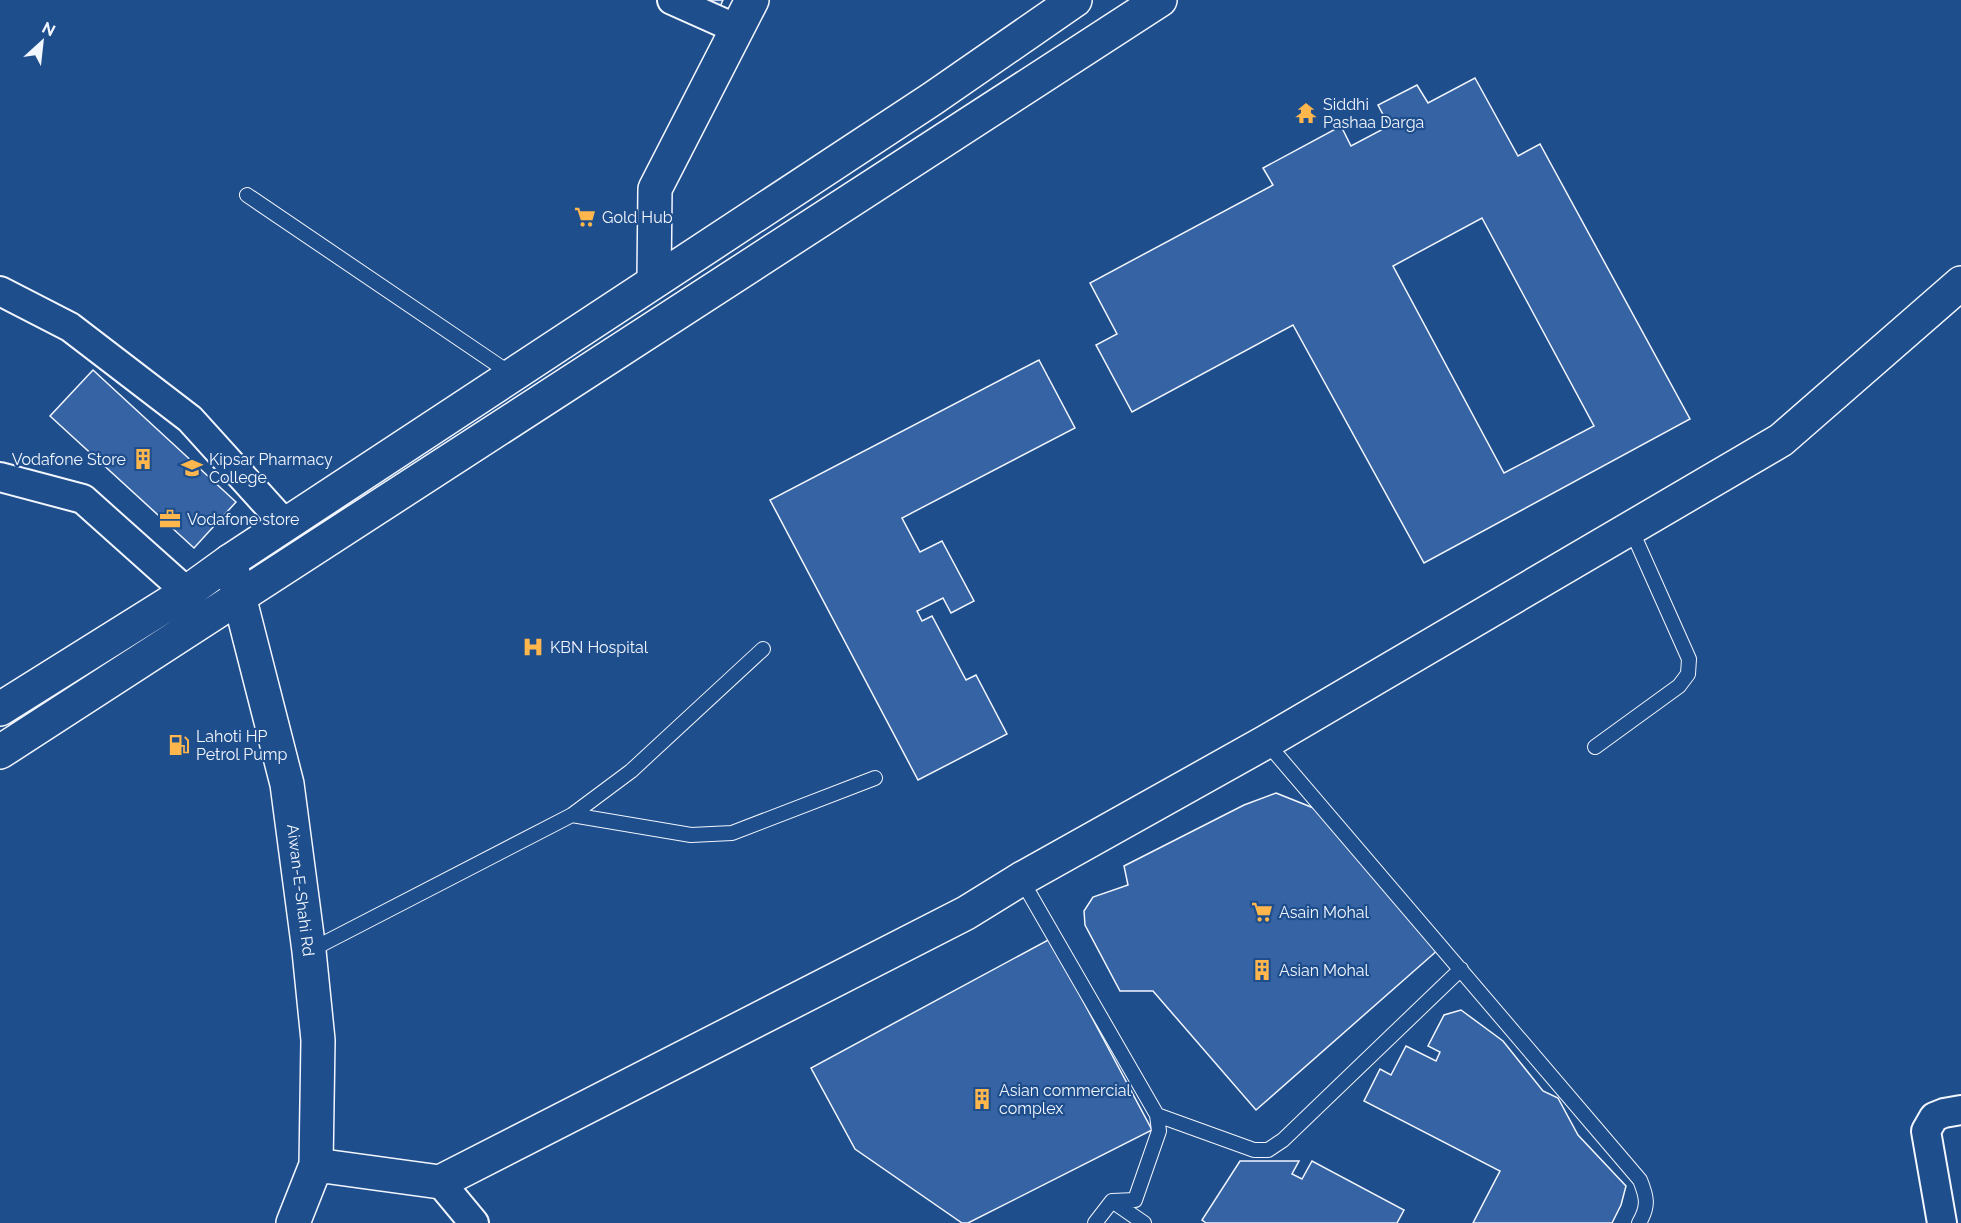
<svg xmlns="http://www.w3.org/2000/svg" width="1961" height="1223" viewBox="0 0 1961 1223" font-family="Raleway,sans-serif">
<rect width="100%" height="100%" fill="#1f4e8c"/>
<path fill="#3563a3" stroke="#f2f6ff" stroke-width="1.5" fill-rule="evenodd" d="M695,0H723L718,11Z
M1475,78L1518,156L1540,144L1690,419L1424,563L1293,325L1132,412L1096,345L1117,334L1090,283L1273,185L1263,168L1341,126L1351,146L1389,126L1378,105L1417,85L1428,103ZM1482,218L1594,426L1504,473L1393,266Z
M1039,360L1075,428L902,518L920,552L942,541L974,601L951,613L943,598L917,611L922,621L932,616L966,680L976,675L1007,734L918,780L770,500Z
M93,370L236,502L194,548L50,416Z
M1276,793L1326,813L1439,949L1256,1110L1153,991H1120L1085,925L1084,911L1093,897L1128,885L1124,866L1244,805Z
M1050,939L1152,1130L968,1223H962L855,1149L811,1068Z
M1461,1010L1503,1041L1543,1091L1558,1098L1578,1135L1626,1186L1621,1205L1612,1223H1473L1500,1171L1364,1101L1380,1069L1391,1075L1406,1046L1436,1061L1440,1052L1428,1046L1444,1015Z
M1240,1161H1299L1292,1174L1302,1179L1312,1161L1404,1210L1397,1223H1206L1202,1220Z"/>
<g fill="none" stroke-linecap="round" stroke-linejoin="round">
<defs>
<path id="lane" d="M247,195L511,374
M1266,742L1640,1180C1647,1197 1649,1206 1639,1223
M1595,747L1679,686L1688,674L1689,659L1631,529
M572,815L691,835L732,833L875,778
M1021,879L1157,1115L1159,1131L1135,1200L1112,1201L1144,1223
M309,951L572,815L631,771L763,649
M1157,1115L1254,1150H1268L1283,1140L1461,969
M1095,1223L1112,1201"/>
<path id="street" d="M672,0L737,29
M0,291L70,327L190,419L285,524
M0,477L83,499L187,592
M440,1182L474,1223
M1942,1223L1926,1131L1934,1117L1944,1113L1961,1110"/>
<path id="secondary" d="M654,281L655,189L752,0
M230,561L287,784L309,951L318,1040L316,1165L293,1223
M316,1165L440,1182L966,913L1021,879L1266,742L1781,440L1961,283"/>
<path id="primary" d="M0,709L187,592L230,561L932,99L1075,0
M0,752L1160,0"/>
</defs>
<use href="#lane" stroke="#f2f6ff" stroke-width="16"/>
<use href="#street" stroke="#f2f6ff" stroke-width="32"/>
<use href="#secondary" stroke="#f2f6ff" stroke-width="36"/>
<use href="#primary" stroke="#f2f6ff" stroke-width="36"/>
<use href="#lane" stroke="#1f4e8c" stroke-width="14"/>
<use href="#street" stroke="#1f4e8c" stroke-width="28"/>
<use href="#secondary" stroke="#1f4e8c" stroke-width="33"/>
<use href="#primary" stroke="#1f4e8c" stroke-width="33"/>
</g>
<defs>
<symbol id="temple-bare" viewBox="-9 -9 18 18"><path d="M0-6L5-2H3V0L6.5 2.5H4V6H1.5V3h-3V6H-4V2.5H-6.5L-3 0V-2H-5Z" fill="#ffb74d" stroke="#1f4e8c" stroke-width="2.5" paint-order="stroke"/></symbol>
<symbol id="supermarket-bare" viewBox="-9 -9 18 18"><path d="M-6-5.5h2.5l.6 2H6L4.5 2H-2.5L-4.4-4H-6ZM-1.5 3.2a1.3 1.3 0 1 0 .1 0ZM3 3.2a1.3 1.3 0 1 0 .1 0Z" fill="#ffb74d" stroke="#1f4e8c" stroke-width="2.5" paint-order="stroke"/></symbol>
<symbol id="building-bare" viewBox="-9 -9 18 18"><path d="M-4-6H4V6H1V3H-1V6H-4ZM-2.5-4.3h1.7v1.8h-1.7ZM.8-4.3h1.7v1.8H.8ZM-2.5-1h1.7V.8h-1.7ZM.8-1h1.7V.8H.8Z" fill="#ffb74d" stroke="#1f4e8c" stroke-width="2.5" paint-order="stroke"/></symbol>
<symbol id="university-bare" viewBox="-9 -9 18 18"><path d="M0-5L7-2L0 1L-7-2ZM-4 1L0 2.5L4 1V4Q0 6-4 4Z" fill="#ffb74d" stroke="#1f4e8c" stroke-width="2.5" paint-order="stroke"/></symbol>
<symbol id="office-bare" viewBox="-9 -9 18 18"><path d="M-6-3h4V-5.5h4V-3h4V5H-6ZM-1-4.5V-3h2v-1.5ZM-6 0V1H6V0Z" fill="#ffb74d" stroke="#1f4e8c" stroke-width="2.5" paint-order="stroke"/></symbol>
<symbol id="hospital-bare" viewBox="-9 -9 18 18"><path d="M-5-5h3v3.5h4V-5h3V5h-3V1.5h-4V5h-3Z" fill="#ffb74d" stroke="#1f4e8c" stroke-width="2.5" paint-order="stroke"/></symbol>
<symbol id="fuel-bare" viewBox="-9 -9 18 18"><path d="M-5.5-6h7V0h2V4h1.3V-2.5L3-4.5l.8-.8L6-3V5H2.5V1h-1V6h-7ZM-4.2-4.7v3.2H.2V-4.7Z" fill="#ffb74d" stroke="#1f4e8c" stroke-width="2.5" paint-order="stroke"/></symbol>
</defs>
<g fill-rule="evenodd">
<use href="#temple-bare" x="1291" y="98" width="30" height="30"/>
<use href="#supermarket-bare" x="570" y="202" width="30" height="30"/>
<use href="#building-bare" x="128" y="444" width="30" height="30"/>
<use href="#university-bare" x="177" y="453" width="30" height="30"/>
<use href="#office-bare" x="155" y="504" width="30" height="30"/>
<use href="#hospital-bare" x="518" y="632" width="30" height="30"/>
<use href="#fuel-bare" x="164" y="730" width="30" height="30"/>
<use href="#supermarket-bare" x="1247" y="897" width="30" height="30"/>
<use href="#building-bare" x="1247" y="955" width="30" height="30"/>
<use href="#building-bare" x="967" y="1084" width="30" height="30"/>
</g>
<g text-anchor="middle" stroke-width="4.5" stroke-linejoin="round" paint-order="stroke">
<g font-size="16" fill="#f2f6ff" stroke="#1f4e8c" text-anchor="start">
<text x="1323" y="110">Siddhi<tspan x="1323" dy="18">Pashaa Darga</tspan></text>
<text x="602" y="223">Gold Hub</text>
<text x="126" y="465" text-anchor="end">Vodafone Store</text>
<text x="209" y="465">Kipsar Pharmacy<tspan x="209" dy="18">College</tspan></text>
<text x="187" y="525">Vodafone store</text>
<text x="550" y="653">KBN Hospital</text>
<text x="196" y="742">Lahoti HP<tspan x="196" dy="18">Petrol Pump</tspan></text>
<text x="1279" y="918">Asain Mohal</text>
<text x="1279" y="976">Asian Mohal</text>
<text x="999" y="1096">Asian commercial<tspan x="999" dy="18">complex</tspan></text>
</g>
<g font-size="16" fill="#f2f6ff" stroke="#1f4e8c">
<text transform="translate(301 890) rotate(83)" y="6">Aiwan-E-Shahi Rd</text>
</g>
</g>
<g transform="translate(42 42) rotate(27)" stroke="#1f4e8c" stroke-width="4.5" paint-order="stroke">
<path d="M0-4.5L10 22L0 15L-10 22Z" fill="#f2f6ff"/>
<text y="-9" font-size="16" font-weight="bold" text-anchor="middle" fill="#f2f6ff">N</text>
</g>
</svg>
